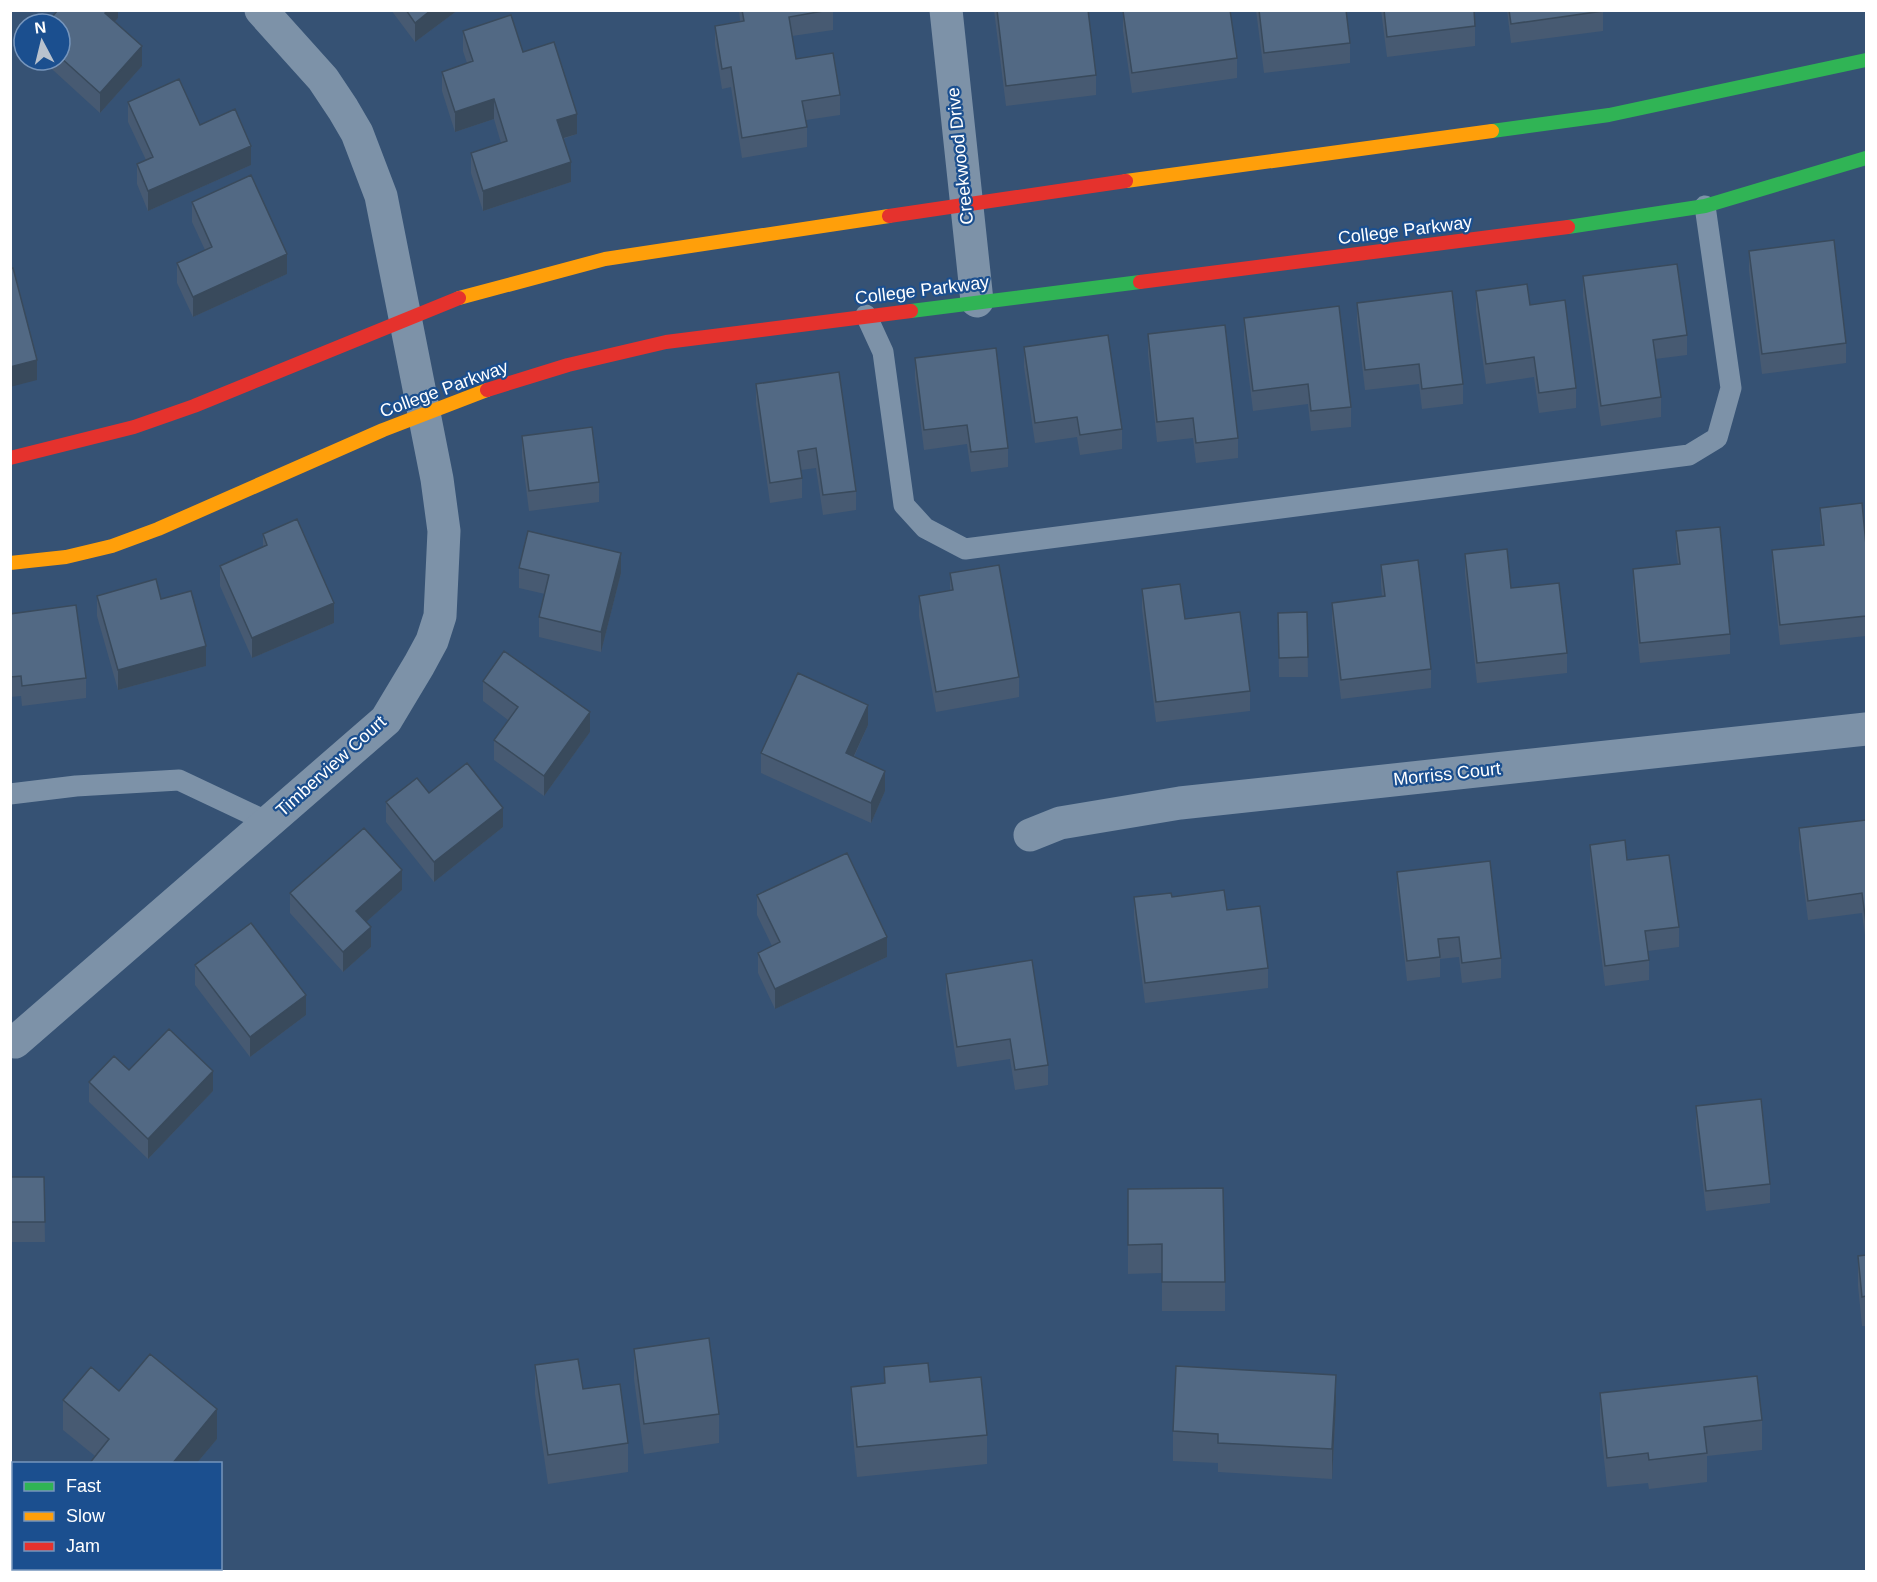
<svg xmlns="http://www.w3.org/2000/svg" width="1877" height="1582" viewBox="0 0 1877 1582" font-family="Helvetica,sans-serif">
<rect width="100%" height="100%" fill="#365274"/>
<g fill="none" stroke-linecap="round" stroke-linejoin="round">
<path stroke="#7d92a8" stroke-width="21" d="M866,315L883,352L904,505L925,528L965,549L1689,455L1717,438L1731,388L1705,206
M10,794L76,786L179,780L268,822"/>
<path stroke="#7d92a8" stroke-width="33" d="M946,10L977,301
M1030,835L1060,823L1180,803L1866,729
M15,1042L386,720L419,665L432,641L440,616L444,531L437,479L381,196L357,133L343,109L323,79L261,10"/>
<path stroke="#30b455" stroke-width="14" d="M1492,131L1609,115L1866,60
M1568,227L1705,206L1866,158
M911,311L1140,282"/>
<path stroke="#ff9f0a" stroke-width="14" d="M1126,181L1492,131
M459,298L605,259L889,216
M10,563L66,557L112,546L158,529L383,430L487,390"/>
<path stroke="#e5322d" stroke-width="14" d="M889,216L1126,181
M1140,282L1568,227
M487,390L568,365L666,342L911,311
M10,458L134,427L194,406L459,298"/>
</g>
<path fill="#475a72" d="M118,10V18L115,22L142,66L100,113L42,60H60V24Z
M391,10H458L415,42Z
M739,10H833V30L792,36L796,59L840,95V115L806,120L807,127V147L742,158L731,87L722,89L715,45V26L740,21Z
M994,10H1088L1096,75V95L1006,106Z
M1256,10H1346L1350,43V63L1264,73Z
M1381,10H1474L1475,26V46L1387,57Z
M1507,10H1603V31L1511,43Z
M1123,11L1237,58V78L1132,93L1123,31Z
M463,31L523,52L577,134L563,139L571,182L483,211L471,173V153L501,143L494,119L455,132L442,91V72L467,63L463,51Z
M128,102L200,125L251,165L148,211L137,184V164L146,160L128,122Z
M192,202L287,274L193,317L177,283V263L205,250L192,222Z
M1749,251L1846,343V363L1762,374L1749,271Z
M1583,276L1687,335V355L1655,359L1661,397V417L1601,426L1583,296Z
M1476,291L1530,305L1576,388V408L1539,413L1534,377L1486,384L1476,311Z
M1357,303L1463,384V404L1422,409L1419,384L1365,390L1357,323Z
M1244,318L1351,407V427L1311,431L1308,404L1253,411L1244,338Z
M1148,334L1238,438V458L1196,463L1193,438L1157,442L1148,354Z
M1024,347L1122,429V449L1080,455L1077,437L1035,443L1024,367Z
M915,358L1008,448V467L971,472L967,444L924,450L915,378Z
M756,384L856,491V510L823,515L816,468L801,470L802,478V498L770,503L756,404Z
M522,436L599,482V502L529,511L522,456Z
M1820,508L1866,545V636L1780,645L1772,570V550L1822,545L1820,528Z
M1676,531L1730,634V654L1640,663L1633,589V569L1678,564L1676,551Z
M263,534L334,623L252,658L220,586V566L263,547Z
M1465,554L1511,588L1567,653V673L1477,683L1465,574Z
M1381,565L1431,669V688L1341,699L1332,623V603L1382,597L1381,585Z
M519,568L621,573L601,652L539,637V617L545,594L519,588Z
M950,573L1019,677V697L936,712L919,616V596L950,590Z
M1142,589L1185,619L1250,691V711L1156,722L1142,609Z
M97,596L161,599L206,666L118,690L97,616Z
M1307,612L1308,677H1279L1278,613Z
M10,614L86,678V698L22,706L21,696L10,697Z
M483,681L590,732L544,796L494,760V740L508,720L483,701Z
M868,725L854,757L885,791L871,823L761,773V753Z
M429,793L503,827L434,882L386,822V802Z
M1866,820V943L1862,913L1808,920L1799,848V828Z
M1590,845L1627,860L1679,927V947L1648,951L1649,960V980L1605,986L1590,865Z
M1397,872L1501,958V978L1462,983L1459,957L1440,959V977L1407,981L1397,892Z
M402,890L366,922L371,947L343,972L290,913V893Z
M757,895L887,957L775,1009L758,973V953L772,946L757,915Z
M1134,897H1172L1227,910L1268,968V988L1145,1003L1134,917Z
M195,965L306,1015L250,1057L195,985Z
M946,974L1048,1065V1085L1015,1090L1010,1059L957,1067L946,994Z
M129,1070L213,1091L148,1159L89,1102V1082Z
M1696,1106L1770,1184V1203L1706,1211L1696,1126Z
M10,1177H44L45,1242H10Z
M1128,1189L1225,1282V1311H1162V1273L1128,1274Z
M1866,1255V1326H1862L1858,1286V1256Z
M634,1349L719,1414V1443L644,1454L634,1379Z
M535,1365L628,1443V1472L548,1484L535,1394Z
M884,1367L930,1382L987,1435V1464L857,1477L851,1416V1387L884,1383Z
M119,1391L217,1439L196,1464H89L95,1456L63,1430V1400Z
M1600,1393L1762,1420V1450L1707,1456V1482L1649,1489L1648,1483L1607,1487L1600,1422Z
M1336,1404L1332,1479L1218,1472V1463L1173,1461V1431Z"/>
<path fill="#394a5c" d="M107,10H118V18L105,33V13Z
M431,10H458L415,42V23Z
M142,46V66L100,113V93Z
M494,99V119L455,132V112Z
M577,114V134L557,140V120Z
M251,146V165L148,211V191Z
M571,162V182L483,211V191Z
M287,254V274L193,317V297Z
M37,360V380L10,387V367Z
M621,553V573L601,652V632Z
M334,603V623L252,658V638Z
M206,646V666L118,690V670Z
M868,705V725L846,773V753Z
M590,712V732L544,796V776Z
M885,771V791L871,823V803Z
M503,808V827L434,882V862Z
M402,870V890L356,931V911Z
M371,927V947L343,972V952Z
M887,937V957L775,1009V989Z
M306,995V1015L250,1057V1037Z
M213,1071V1091L148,1159V1139Z
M1336,1375V1404L1332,1479V1449Z
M217,1409V1439L196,1464H172Z"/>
<path fill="#526984" stroke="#394a5c" stroke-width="1.5" d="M58,10H107L105,13L142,46L100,93L60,57V24H46Z
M406,10H431L415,23Z
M742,10H829L789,17L796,59L833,53L840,95L802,101L807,127L742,138L731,67L722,69L715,26L744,21Z
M997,10H1088L1096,75L1006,86Z
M1127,10H1230L1237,58L1132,73L1123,11Z
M1259,10H1346L1350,43L1264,53Z
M1384,10H1474L1475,26L1387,37Z
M1509,10H1603V11L1511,24Z
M511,15L523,52L554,42L577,114L557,120L571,162L483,191L471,153L507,141L494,99L455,112L442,72L473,61L463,31Z
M179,79L200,125L235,109L251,146L148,191L137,164L153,157L128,102Z
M251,175L287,254L193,297L177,263L212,247L192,202Z
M1834,240L1846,343L1762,354L1749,251Z
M1677,264L1687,335L1653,340L1661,397L1601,406L1583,276Z
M13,268L37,360L10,367V269Z
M1527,284L1530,305L1565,300L1576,388L1539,393L1534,357L1486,364L1476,291Z
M1452,291L1463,384L1422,389L1419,364L1365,370L1357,303Z
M1339,306L1351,407L1311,411L1308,384L1253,391L1244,318Z
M1225,325L1238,438L1196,443L1193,418L1157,422L1148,334Z
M1108,335L1122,429L1080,435L1077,417L1035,423L1024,347Z
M996,348L1008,448L971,452L967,425L924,430L915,358Z
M839,372L856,491L823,495L816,448L798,451L802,478L770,483L756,384Z
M592,427L599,482L529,491L522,436Z
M1862,503L1866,545V616L1780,625L1772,550L1824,545L1820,508Z
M297,519L334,603L252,638L220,566L267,545L263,534Z
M1720,527L1730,634L1640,643L1633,569L1680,564L1676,531Z
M528,531L621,553L601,632L539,617L549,575L519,568Z
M1507,549L1511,588L1559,583L1567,653L1477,663L1465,554Z
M1418,560L1431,669L1341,680L1332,603L1385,596L1381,565Z
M999,565L1019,677L936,692L919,596L953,590L950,573Z
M156,579L161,599L191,591L206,646L118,670L97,596Z
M1180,584L1185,619L1240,612L1250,691L1156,702L1142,589Z
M76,605L86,678L22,686L21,676L10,677V614Z
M1307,612L1308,657L1279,658L1278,613Z
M504,651L590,712L544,776L494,740L518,707L483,681Z
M798,673L868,705L846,753L885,771L871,803L761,753Z
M467,763L503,808L434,862L386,802L417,778L429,793Z
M1866,820V923L1862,893L1808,901L1799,828Z
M364,828L402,870L356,911L371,927L343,952L290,893Z
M1625,840L1627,860L1669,855L1679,927L1645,931L1649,960L1605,966L1590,845Z
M847,853L887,937L775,989L758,953L780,942L757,895Z
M1490,861L1501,958L1462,963L1459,937L1438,939L1440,957L1407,961L1397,872Z
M1224,890L1227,910L1260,906L1268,968L1145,983L1134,897L1171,893L1172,897Z
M251,923L306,995L250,1037L195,965Z
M1032,960L1048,1065L1015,1070L1010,1039L957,1047L946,974Z
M169,1029L213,1071L148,1139L89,1082L114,1056L129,1070Z
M1761,1099L1770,1184L1706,1191L1696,1106Z
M10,1177H44L45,1222H10Z
M1223,1188L1225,1282H1162V1244L1128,1245V1189Z
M1866,1255V1296L1862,1297L1858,1256Z
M709,1338L719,1414L644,1424L634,1349Z
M150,1354L217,1409L172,1464H89L109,1439L63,1400L91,1367L119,1391Z
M578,1359L583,1389L620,1384L628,1443L548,1455L535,1365Z
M928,1363L930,1382L981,1377L987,1435L857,1447L851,1387L885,1383L884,1367Z
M1176,1366L1336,1375L1332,1449L1218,1443V1434L1173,1431Z
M1757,1376L1762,1420L1704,1427L1707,1453L1649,1460L1648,1453L1607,1458L1600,1393Z"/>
<g text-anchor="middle" stroke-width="4.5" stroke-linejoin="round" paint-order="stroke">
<g font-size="18" fill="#fff" stroke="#1b4f8f">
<text transform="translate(960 156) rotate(-96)" y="6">Creekwood Drive</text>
<text transform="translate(1405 230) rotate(-7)" y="6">College Parkway</text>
<text transform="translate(922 290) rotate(-7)" y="6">College Parkway</text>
<text transform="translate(444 389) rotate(-20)" y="6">College Parkway</text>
<text transform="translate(331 766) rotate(-42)" y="6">Timberview Court</text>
<text transform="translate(1447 774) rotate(-6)" y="6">Morriss Court</text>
</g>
</g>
<rect width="1877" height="1582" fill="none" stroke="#ffffff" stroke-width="24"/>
<rect x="12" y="1462" width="210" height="108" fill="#1b4f8f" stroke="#7695bc" stroke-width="1.5"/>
<rect x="24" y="1482" width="30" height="9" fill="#30b455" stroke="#7695bc" stroke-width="1.5"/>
<text x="66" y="1492" font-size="18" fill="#ffffff">Fast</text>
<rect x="24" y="1512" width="30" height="9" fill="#ff9f0a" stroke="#7695bc" stroke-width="1.5"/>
<text x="66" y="1522" font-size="18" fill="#ffffff">Slow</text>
<rect x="24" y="1542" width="30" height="9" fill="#e5322d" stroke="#7695bc" stroke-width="1.5"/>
<text x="66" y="1552" font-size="18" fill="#ffffff">Jam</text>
<g transform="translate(42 42) rotate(353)"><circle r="28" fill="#1b4f8f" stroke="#7695bc" stroke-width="1.5"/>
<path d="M0-4.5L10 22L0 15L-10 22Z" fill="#b9c2ce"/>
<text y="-9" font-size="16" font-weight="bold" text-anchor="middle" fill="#ffffff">N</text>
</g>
</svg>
